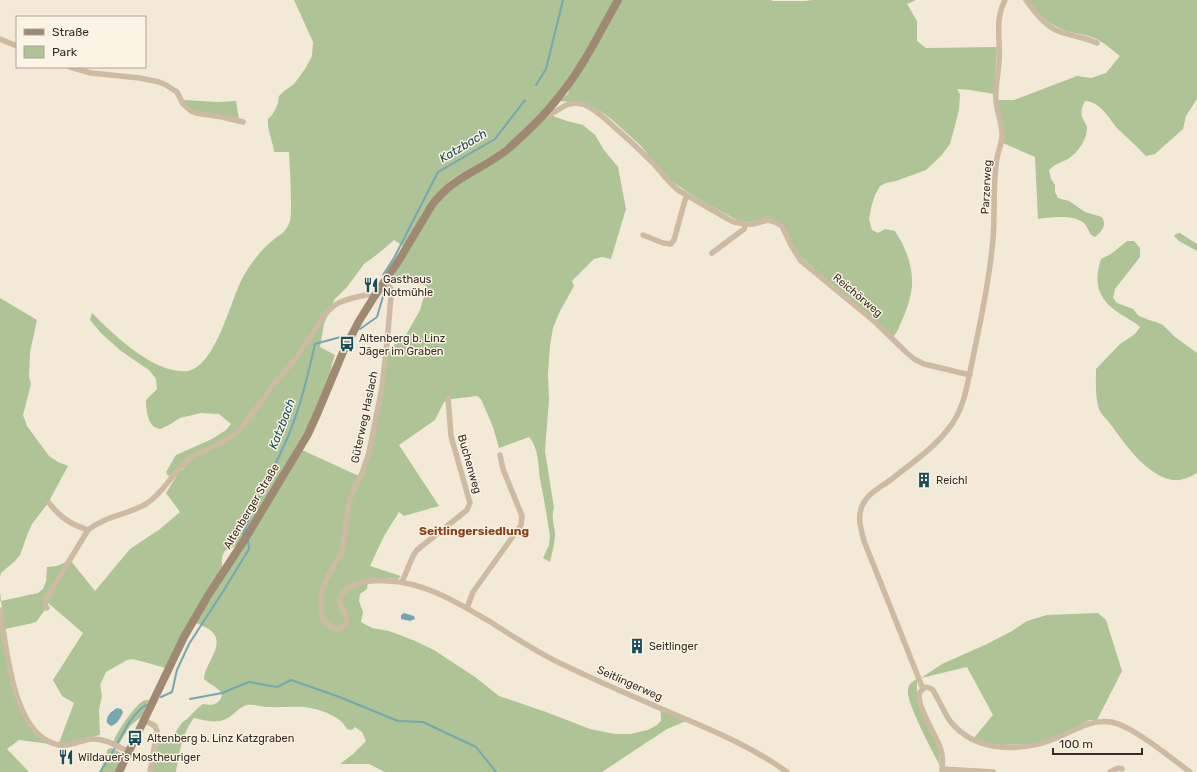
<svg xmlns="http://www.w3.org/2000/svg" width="1197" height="772" viewBox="0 0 1197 772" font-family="Rubik,sans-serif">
<rect width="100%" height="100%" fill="#f3e9d7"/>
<path fill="#aec396" d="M294,0H615L578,63L554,98L513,140L496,153L452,179L436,194L425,209L403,246L394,240L379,253L364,264L347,287L334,300L324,324L320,347L335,355L332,364L331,373L309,424L238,545C235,547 232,547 228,549C221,552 222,561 222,567L166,668L133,659L127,660L106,672L100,685L102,696L99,710L100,735L91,737L69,744L59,743L74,703L62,696L53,680L83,633L47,602L71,561L95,591L130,549L160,529L180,512L166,493L179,472L185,468L181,466L173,474L168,476L166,472L176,455L212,439L226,430L231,424L219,414L201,413L180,418L169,425L160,429C158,428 156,428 154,427C147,421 146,408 146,400L157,389L156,379L149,370L121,351L101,333L90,320L92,313C113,334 148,368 179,371C182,371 186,372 188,371C216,365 230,302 242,279C249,265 260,251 272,241C280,234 286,233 290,221C291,217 291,211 291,206C291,188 290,170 289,152H274C273,141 267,131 268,119L272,115L275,110L278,103L279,96L284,91L294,84L305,69L312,56L313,42Z
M621,0H771L773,1H805L813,0H916L907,4L917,21V41L926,48L997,47L994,94L970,90L957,89L960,94L959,110L950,144L941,156L926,170L896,181L886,183L880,186L875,195L871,208L869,219L872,230L878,233L885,229L895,231C905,246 912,264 912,281C913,291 907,309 903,318C900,324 898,332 893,337L802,258L794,249L783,225L760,220L747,222L737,220L711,206L686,191L670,180L640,145L611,119L600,111L572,102L556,101C563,98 569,96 570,87Z
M1028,0H1197V99L1186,116L1183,129L1155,154L1146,156C1141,152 1138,147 1133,143C1129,139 1124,135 1119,130C1110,121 1101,101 1085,101C1082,107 1080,113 1083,119C1084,122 1087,125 1087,128C1087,140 1078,152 1068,159C1060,163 1056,163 1049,170L1051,179L1055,185V192L1058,198L1069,201L1085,212L1102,217C1107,226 1102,231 1095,237L1091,235C1089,231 1087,227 1085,224C1076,214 1050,217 1038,219L1035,157L1003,143L997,100H1014L1077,76L1091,78L1106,73L1120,56C1112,50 1104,42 1094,38C1081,33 1067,33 1055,26C1044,21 1036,9 1028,0Z
M183,100L218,102L236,101L239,119L199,112L188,107Z
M547,114L567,121L583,125L595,135L604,150L618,167L626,209L611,259L602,257L594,259L572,281L574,286L559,313L553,328L550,345L548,374L549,400L545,451L554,508C551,517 554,524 555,533C555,543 552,553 550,562L543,558L549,545L550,536C547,517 544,498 540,479C538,465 539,448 529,437L499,448L493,427L481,399L477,396L452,399L444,402L435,420L399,445L439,506L404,516L399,512L384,536L370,566L401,576L398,579L382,578L368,579L367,589L360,594L359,601L363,612L361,622L372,628L389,631L413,640L434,650L475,677L499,696L546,712L590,729L615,734H630L648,730L657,725L661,721V716L660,709L686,721L667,729L602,772H385L369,764H340L353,754L366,741L362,732L355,727L352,730L347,729C343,722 338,718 331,715C307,703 293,708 268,707C261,707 255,704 247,705C242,706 236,712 232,715C220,725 207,721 194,718C182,733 179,754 176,772H152L158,743C173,743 174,733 181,724C183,721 186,720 189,717C194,712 196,709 203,704C209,705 213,706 218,702C230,691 209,685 204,679C204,663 228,644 210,630C206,627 201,625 196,623L302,450L361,477L388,350L406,335L420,310L427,286L391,278L441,198Z
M1180,233L1197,244V251L1179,241L1174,236L1176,234Z
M1127,241H1134L1140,248V257L1115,289L1113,298L1117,303L1133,309L1139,316L1149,320L1156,322L1163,325L1175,337L1197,353V473C1190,477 1182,481 1173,480C1148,476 1128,448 1114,429C1110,422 1102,416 1099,409C1095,396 1096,383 1096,369L1120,344L1135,334L1140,327C1135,322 1128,319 1122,315C1098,300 1093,285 1101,259L1111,254Z
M0,298L37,320L30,352L29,377L31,384L23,415L27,426L49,456L58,462L68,466L48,503L32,524L28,533L20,555L15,561L1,573L0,577Z
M66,562L45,598V610L36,622L33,623L5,629L1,601H0V592L1,601L38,593L43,589L46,581L47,567L57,566Z
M1098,613L1106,620L1122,671L1097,720H1090L1047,740L1031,744L999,745L973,739L993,715L967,667L921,678L942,664L987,644L1012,631L1027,621L1047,615Z
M0,624L21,712L50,744L19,740L7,749L29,772H0Z
M917,679V701L937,744L939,754L940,766C933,752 906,703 908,690C908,684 912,682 917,679Z
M149,700L141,717L130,726L119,744L114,742C114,735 136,704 143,701C144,700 148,700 149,700Z
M111,748C116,750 120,751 123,756L116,772H100L108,749Z"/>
<path fill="#73a8b3" d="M404,613L414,616L415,619L410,621L401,619V615Z
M117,708L121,709L123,712C121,718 116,725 111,726L107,723C106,715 111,712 117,708Z"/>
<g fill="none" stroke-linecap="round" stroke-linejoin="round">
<path stroke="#73a8b3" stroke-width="2" d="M536,85L546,69L563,0
M383,275L394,258L438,172L495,139L525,100
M360,329L377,317L384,293
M243,534C256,500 275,468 289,434C301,405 308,374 315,344L344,336
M161,697L172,692L177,670L189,644L224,590L249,549L248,540
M190,699L222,693L249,682L277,687L291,680L337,696L398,721L423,722L476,747L496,772
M100,772C104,766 108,760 112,753C121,738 130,715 146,705"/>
<path stroke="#ccbaa2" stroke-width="5.5" d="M1026,0C1033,10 1046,27 1058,31C1071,36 1084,37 1097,43
M0,39L17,46
M70,67L91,73L140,78L159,82L166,85L177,92L183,104L191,111L196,113L222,117L243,122
M542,115C554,119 564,97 585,105C595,109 604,118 612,125C626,137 640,150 653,163C661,172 668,182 678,190L728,219L734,222L746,224H753L768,220L775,222L782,226L791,245L801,261L875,322L906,352L914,359L924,364L970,375
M643,235L663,243L671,244L674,240L685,200L687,195
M712,253L744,229L746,224
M385,281L391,289V296L387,343L382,387L369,453L362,473L353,491L349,502L342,552L328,576L322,590L321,599V611L324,621L333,628L337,629L345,626L347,619C346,614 343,611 341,606C337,594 349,586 359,583C369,580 380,580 389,581C427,583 457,603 489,621C514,637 538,653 564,665C603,684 644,701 683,718C719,733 755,749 787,772
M49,503C61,518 70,524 88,530C105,516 127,515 146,504C165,492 172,472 190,459C205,448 224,445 237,432C248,422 256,408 265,396C278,379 292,364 304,346C314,333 321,315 335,305C344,299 356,297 366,295H370L374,297
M402,582L413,556L417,550L467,510L470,503L451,436L448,397
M47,608L45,605L46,599L88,530
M467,608L473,592L478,585L521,525L522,516L503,469L500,455
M0,610C7,647 12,737 59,745C71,747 80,740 92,739C105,738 117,746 129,752
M923,689L864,541C861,529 857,518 862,506C868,492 882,487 893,478C912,463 934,448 949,428C962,412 966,392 970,372C979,328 989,284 993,239C995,215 993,190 996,166C996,156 1001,147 1002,137C1003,125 997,113 996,101C995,89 998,75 999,62C1001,39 994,22 1005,0
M923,689L926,687L932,689C939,699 943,711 950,721C976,754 1024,752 1059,737C1076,729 1092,719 1111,722C1133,726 1171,758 1190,772
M923,689C920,691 919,693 919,697C919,709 935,734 940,747C943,755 943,763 942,772
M144,720L155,726L157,731L150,772
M942,769L993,772
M1110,772L1118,768L1122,769"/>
<path stroke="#a08973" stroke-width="8" d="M119,772L184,637L209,594L245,539L308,434L318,412L343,352L359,321L374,297L399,260L432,205C453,176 482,170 508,149C527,132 546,114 561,94C584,65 600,32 618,0"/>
</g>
<defs>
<symbol id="restaurant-bare" viewBox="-9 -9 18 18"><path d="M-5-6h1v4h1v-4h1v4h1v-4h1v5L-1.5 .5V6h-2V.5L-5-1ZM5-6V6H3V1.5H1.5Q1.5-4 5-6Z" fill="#174e5b" stroke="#fbf3e3" stroke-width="2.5" paint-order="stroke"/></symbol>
<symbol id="bus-bare" viewBox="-9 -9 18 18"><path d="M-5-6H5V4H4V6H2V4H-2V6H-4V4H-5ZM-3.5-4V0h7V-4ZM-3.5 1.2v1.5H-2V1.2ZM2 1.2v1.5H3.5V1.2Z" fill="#174e5b" stroke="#fbf3e3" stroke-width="2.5" paint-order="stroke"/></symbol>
<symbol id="building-bare" viewBox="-9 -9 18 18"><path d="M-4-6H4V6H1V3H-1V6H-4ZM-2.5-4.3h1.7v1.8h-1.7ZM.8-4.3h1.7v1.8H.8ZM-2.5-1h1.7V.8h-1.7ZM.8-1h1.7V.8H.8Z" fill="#174e5b" stroke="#fbf3e3" stroke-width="2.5" paint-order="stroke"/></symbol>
</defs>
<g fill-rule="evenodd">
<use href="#restaurant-bare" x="360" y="274" width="22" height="22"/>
<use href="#bus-bare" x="336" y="333" width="22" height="22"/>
<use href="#building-bare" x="913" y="469" width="22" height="22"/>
<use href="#building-bare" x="626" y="635" width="22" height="22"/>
<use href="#bus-bare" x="124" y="727" width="22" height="22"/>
<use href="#restaurant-bare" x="55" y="746" width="22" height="22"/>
</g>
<g text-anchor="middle" stroke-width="3" stroke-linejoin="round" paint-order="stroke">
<g font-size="11" fill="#362c25" stroke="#fbf3e3">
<text transform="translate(986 187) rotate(-87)" y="4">Parzerweg</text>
<text transform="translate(858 295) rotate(40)" y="4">Reichörweg</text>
<text transform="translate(364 417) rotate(-78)" y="4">Güterweg Haslach</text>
<text transform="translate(470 464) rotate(74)" y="4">Buchenweg</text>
<text transform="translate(251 506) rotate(-59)" y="4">Altenberger Straße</text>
<text transform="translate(630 683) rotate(24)" y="4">Seitlingerweg</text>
</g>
<g font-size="11" fill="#362c25" stroke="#fbf3e3" text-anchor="start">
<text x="383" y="283">Gasthaus<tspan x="383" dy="13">Notmühle</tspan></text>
<text x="359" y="342">Altenberg b. Linz<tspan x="359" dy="13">Jäger im Graben</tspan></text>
<text x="936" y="484">Reichl</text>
<text x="649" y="650">Seitlinger</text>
<text x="147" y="742">Altenberg b. Linz Katzgraben</text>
<text x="78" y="761">Wildauer's Mostheuriger</text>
</g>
<g font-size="12" font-style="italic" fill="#174e5b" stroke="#fbf3e3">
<text transform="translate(463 146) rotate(-31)" y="4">Katzbach</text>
<text transform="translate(282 424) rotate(-69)" y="4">Katzbach</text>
</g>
<g font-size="12" font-weight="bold" fill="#8c4117" stroke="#fbf3e3">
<text x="474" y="535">Seitlingersiedlung</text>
</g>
</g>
<rect x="16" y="16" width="130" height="52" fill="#fbf3e3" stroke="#aca397"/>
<rect x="24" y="29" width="20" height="6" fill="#a08973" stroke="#aca397"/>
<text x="52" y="36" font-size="12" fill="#362c25">Straße</text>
<rect x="24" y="46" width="20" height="12" fill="#aec396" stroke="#aca397"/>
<text x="52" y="56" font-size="12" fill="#362c25">Park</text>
<path d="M1053 748v6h89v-6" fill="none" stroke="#362c25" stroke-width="2"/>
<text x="1059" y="748" font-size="12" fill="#362c25" stroke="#fbf3e3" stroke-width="3" paint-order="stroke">100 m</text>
</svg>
